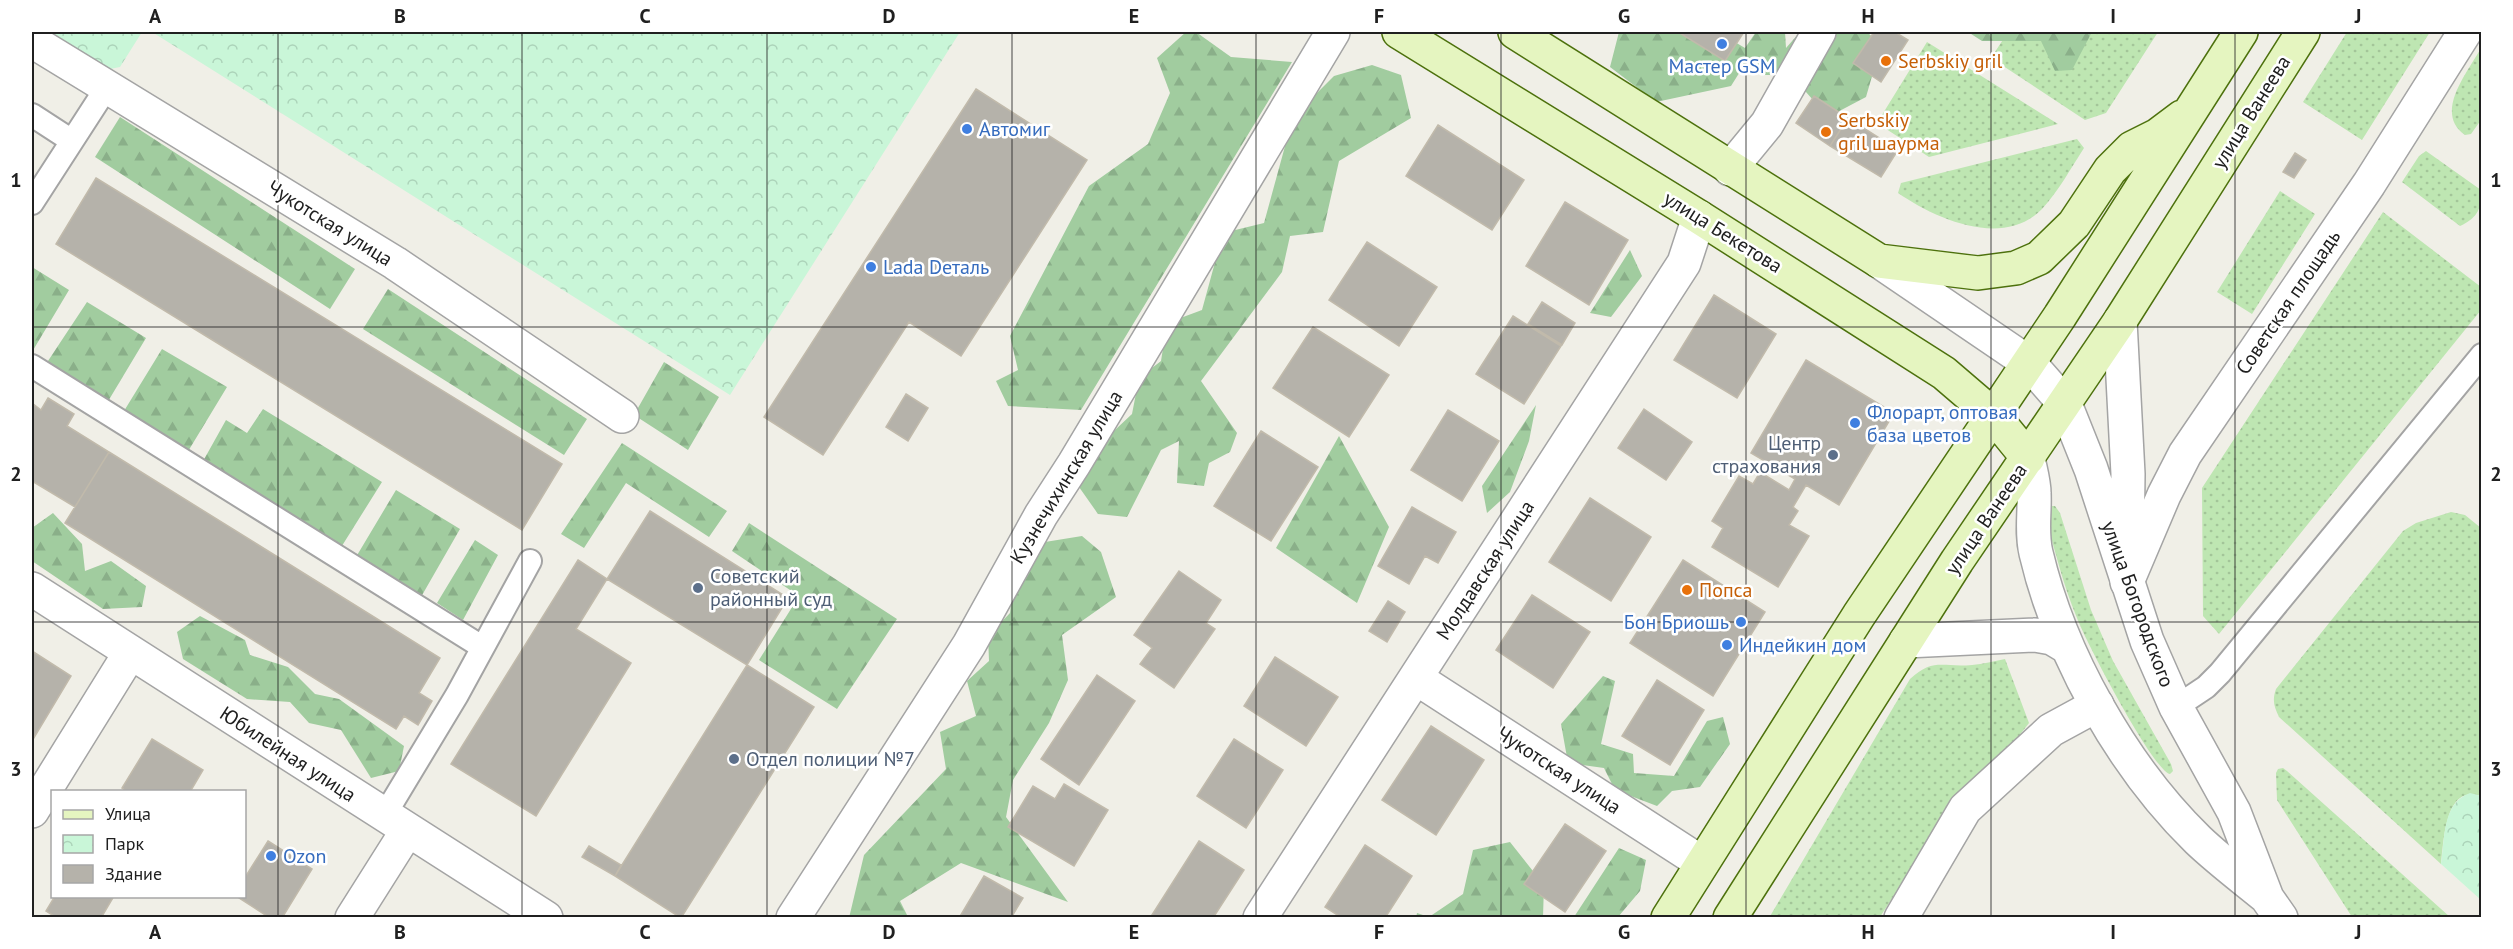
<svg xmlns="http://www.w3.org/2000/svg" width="2513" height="949" viewBox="0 0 2513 949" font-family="'PT Sans',sans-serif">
<defs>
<pattern id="grass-dots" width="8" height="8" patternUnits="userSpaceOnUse" patternTransform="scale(1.5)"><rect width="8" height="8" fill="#bee6b2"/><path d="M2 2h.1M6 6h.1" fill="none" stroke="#a3c599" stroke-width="1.8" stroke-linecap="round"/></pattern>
<pattern id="forest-firs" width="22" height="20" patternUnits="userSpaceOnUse" patternTransform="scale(1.5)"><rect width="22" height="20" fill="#a1cc9f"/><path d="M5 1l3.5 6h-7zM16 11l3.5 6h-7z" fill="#8aaf89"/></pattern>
<pattern id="park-crowns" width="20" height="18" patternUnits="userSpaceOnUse" patternTransform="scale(1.5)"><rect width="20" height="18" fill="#c9f6d8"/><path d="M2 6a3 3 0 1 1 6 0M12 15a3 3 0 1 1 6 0" fill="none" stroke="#acd3b9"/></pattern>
</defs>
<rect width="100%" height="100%" fill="#f0efe7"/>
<path fill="url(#grass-dots)" d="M2008,32H2158L2106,113L2085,120L1991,58Z
M2347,32H2430L2362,140L2303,102Z
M1927,42L2058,124L1929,157L1877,123Z
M2481,48V120L2471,134L2465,135C2433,113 2468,72 2481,48Z
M2077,139L2084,148C2071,168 2058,192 2042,209C2003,249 1936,219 1898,193L1901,183Z
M2426,151L2481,190C2482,209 2477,218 2460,226L2402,182L2419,156Z
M2280,191L2315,214L2252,314L2217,292Z
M2383,212L2481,287V310L2219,634L2203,616L2202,488Z
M2051,506H2055L2060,513L2091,610L2113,661L2171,764L2173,771L2170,774C2154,772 2085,640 2077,618C2063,585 2055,550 2045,516Z
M2451,512L2465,515L2481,528V796C2445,784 2444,840 2441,864L2279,717C2274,707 2272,700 2276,689L2403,531L2416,523Z
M2005,659L2029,723L1891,900L1880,917L1769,918L1910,679C1934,657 1943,668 1972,665C1983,664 1994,661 2005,659Z
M2283,768L2287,771L2450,917H2352L2277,800L2276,773L2278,769Z"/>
<path fill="url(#forest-firs)" d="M1186,32H1196L1231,57L1292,62L1081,410L1008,406L996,381L1018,370L1010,336L1089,186L1148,144L1170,93L1157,58Z
M1619,32H1718L1745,48L1756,32H1785L1786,48L1800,32H1867L1881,45L1866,97L1828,117L1791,75H1765L1748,59L1731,86L1656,102L1610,67Z
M1968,32H2092L2072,70L2055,71L2041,41H1982Z
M1372,65L1401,75L1411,118L1339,161L1323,232L1290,236L1282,272L1201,381L1237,433L1230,452L1209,463L1204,486L1177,483L1179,441L1161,450L1127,517L1098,514L1079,487L1099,445L1132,414L1139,378L1161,361L1167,323L1202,310L1223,233L1264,223L1293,117L1334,76Z
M120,117L355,269L330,309L95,157Z
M1630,250L1642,276L1611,317L1590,313Z
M32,267L69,290L32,352Z
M388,289L587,419L564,455L363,329Z
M87,302L146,338L107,403L46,364Z
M162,349L227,387L187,453L124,411Z
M664,362L719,397L688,450L634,415Z
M1536,405L1529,441L1510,492L1487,513L1482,486Z
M263,409L382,482L340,549L202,463L226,420L247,433Z
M1339,436L1389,527L1357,603L1276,548Z
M622,443L727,511L709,537L626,483L584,548L561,534Z
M396,490L460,529L421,597L356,557Z
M53,513L82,544L85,571L111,561L146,586L142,607L103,609L32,561V528Z
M749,523L897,619L837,709L759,660L799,596L732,551Z
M1082,536L1101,552L1116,597L1062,635L1068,680L1049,723L1013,780L1006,817L1068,902L961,863L900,901L908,917L849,918L864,855L946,769L940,732L976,716L967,681L989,661L988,636L1010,613L1014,576L1045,542Z
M475,540L498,555L463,620L437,603Z
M200,616L245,640L250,655L288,667L315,694L339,699L404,746L399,771L371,778L341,730L309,723L290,702L247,699L183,659L177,632Z
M1603,676L1615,681L1601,744L1633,754L1634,773L1674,776L1707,721L1723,717L1730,744L1700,787L1672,791L1657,806L1615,790L1604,768L1568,763L1561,724Z
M1510,842L1544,885L1543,917L1416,918L1417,913L1429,917L1463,894L1473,850Z
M1619,848L1646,860L1640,891L1618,917H1574Z"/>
<path fill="url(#park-crowns)" d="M32,32H142L120,67L105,70Z
M152,32H960L730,395Z
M2470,793L2481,796V900L2441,864C2445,839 2442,803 2470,793Z"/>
<path fill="#b5b2aa" stroke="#c1baab" stroke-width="1.5" d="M1678,32H1744L1725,61Z
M1874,32H1895L1908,40L1881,82L1853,63Z
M976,89L1087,160L961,356L909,322L823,455L764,417Z
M1814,96L1848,118L1830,146L1796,123Z
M1848,118L1898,150L1881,177L1830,146Z
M1438,125L1524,180L1492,230L1406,176Z
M2295,153L2306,160L2294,178L2283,172Z
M96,178L562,464L522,530L56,244Z
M1565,202L1628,240L1589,305L1526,266Z
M1367,242L1437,287L1399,346L1329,300Z
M1714,295L1776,334L1737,398L1674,360Z
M1542,302L1575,323L1562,345L1528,324Z
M1513,316L1561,346L1524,404L1476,374Z
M1313,327L1389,375L1349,437L1273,388Z
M1806,360L1894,413L1839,505L1806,485L1793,507L1798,511L1789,525L1809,536L1778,587L1712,547L1723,528L1712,521L1739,476L1753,484L1760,472L1789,490L1795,479L1751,453Z
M906,394L928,408L908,441L886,427Z
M48,398L74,414L67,426L109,452L75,507L32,481V403L41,410Z
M1644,409L1692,442L1666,480L1618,448Z
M1448,410L1499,441L1462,501L1411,470Z
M1261,431L1318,467L1271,541L1214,506Z
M109,452L440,658L419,693L432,701L418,725L404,716L396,729L65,523Z
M1590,498L1651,537L1611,601L1549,562Z
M1412,507L1456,532L1438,563L1425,556L1409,584L1378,566Z
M650,511L788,598L747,665L607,579Z
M578,560L607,579L576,629L631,663L536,816L451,764Z
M1683,560L1765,612L1713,696L1630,643Z
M1179,571L1221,600L1206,623L1215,629L1174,688L1140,664L1152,648L1134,635Z
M1532,595L1590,632L1553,688L1496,650Z
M1388,601L1405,612L1387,642L1369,631Z
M32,651L71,676L32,741Z
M1275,657L1338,697L1306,746L1244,706Z
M747,665L814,707L681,918L615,876Z
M1097,675L1135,701L1079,785L1041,759Z
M1657,680L1704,710L1670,765L1622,736Z
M1431,726L1484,760L1436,835L1382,800Z
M152,739L203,770L190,792H128L122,788Z
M1234,739L1283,770L1246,828L1197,796Z
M1064,784L1108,810L1074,866L1008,827L1033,786L1055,799Z
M1565,824L1606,851L1565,912L1524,884Z
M268,841L312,869L282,918H270L236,896H244V879Z
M1199,841L1244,870L1213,918H1150Z
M1365,845L1412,876L1385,918H1342L1325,907Z
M589,846L621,865L615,876L582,857Z
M984,876L1023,898L1011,918H959Z
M55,896H114L101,918H57L46,911Z"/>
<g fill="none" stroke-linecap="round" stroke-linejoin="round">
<defs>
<path id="service" d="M32,115L72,141
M32,203L107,87
M32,366L482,647
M2176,707L2206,687L2220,673L2482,355
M384,816L457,695L530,561"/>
<path id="minor" d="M32,41L395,263L622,416
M1730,169L1767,124L1819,32
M2127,582L2164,495L2185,454L2369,184L2465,32
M32,589L546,918
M1416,678L1702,863
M32,811L130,653
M352,918L407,831
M793,918L969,645L1041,515L1074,464L1333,32
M1260,918L1684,263L1699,217
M1901,918L1965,809L2051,730L2097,705"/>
<path id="tertiary" d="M1879,261L2029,363L2065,404L2091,469L2147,641L2176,707L2234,812L2267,898L2281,918
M2120,321L2128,474L2127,553
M2028,458C2030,469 2034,482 2034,493C2035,513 2031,533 2036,553C2060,655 2123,767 2198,840C2219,860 2243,878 2265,896
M1906,641L2035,635L2052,638L2067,647"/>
<path id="secondary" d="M1399,32L1699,217L1944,373L1993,415L2028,458
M1515,32L1879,261L1978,273L2016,268L2039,258L2074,224L2110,170L2132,148L2158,135L2182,117
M1668,918L1859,615L2060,316L2241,32
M1730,918L1957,561L2120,321L2303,32"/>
</defs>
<use href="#service" stroke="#a4a4a4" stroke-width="26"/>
<use href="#minor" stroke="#a4a4a4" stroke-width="36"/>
<use href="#tertiary" stroke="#a4a4a4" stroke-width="36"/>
<use href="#secondary" stroke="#4d710d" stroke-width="36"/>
<use href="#service" stroke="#fff" stroke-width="22"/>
<use href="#minor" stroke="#fff" stroke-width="33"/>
<use href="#tertiary" stroke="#fff" stroke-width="33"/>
<use href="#secondary" stroke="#e5f5c0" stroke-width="33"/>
</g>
<path fill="none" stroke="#202020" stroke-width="1.5" stroke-opacity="0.55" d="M278,32V918M522,32V918M767,32V918M1012,32V918M1256,32V918M1501,32V918M1746,32V918M1991,32V918M2235,32V918M32,327H2482M32,622H2482"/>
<g fill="#3f7fe0" stroke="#fff" stroke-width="2">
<circle cx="1722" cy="44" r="6"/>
<circle cx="967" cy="129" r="6"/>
<circle cx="871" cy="267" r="6"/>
<circle cx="1855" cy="423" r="6"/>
<circle cx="1741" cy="622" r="6"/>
<circle cx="1727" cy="645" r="6"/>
<circle cx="271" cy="856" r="6"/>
</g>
<g fill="#e8710a" stroke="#fff" stroke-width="2">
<circle cx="1886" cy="61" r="6"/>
<circle cx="1826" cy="132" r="6"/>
<circle cx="1687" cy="590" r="6"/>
</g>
<g fill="#5c6f8a" stroke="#fff" stroke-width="2">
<circle cx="1833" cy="455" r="6"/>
<circle cx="698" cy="588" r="6"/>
<circle cx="734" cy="759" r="6"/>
</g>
<g text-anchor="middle" stroke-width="5" stroke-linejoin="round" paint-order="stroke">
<g font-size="20" fill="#c56008" stroke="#fff" text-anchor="start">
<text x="1898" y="68">Serbskiy gril</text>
<text x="1838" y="127">Serbskiy<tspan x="1838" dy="23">gril шаурма</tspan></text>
<text x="1699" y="597">Попса</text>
</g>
<g font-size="20" fill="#366cbe" stroke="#fff" text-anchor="start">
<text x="1722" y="73" text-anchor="middle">Мастер GSM</text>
<text x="979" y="136">Автомиг</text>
<text x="883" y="274">Lada Dеталь</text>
<text x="1867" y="419">Флорарт, оптовая<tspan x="1867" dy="23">база цветов</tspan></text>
<text x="1729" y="629" text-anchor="end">Бон Бриошь</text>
<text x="1739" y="652">Индейкин дом</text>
<text x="283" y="863">Ozon</text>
</g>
<g font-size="20" fill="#202020" stroke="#fff">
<text transform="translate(2251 112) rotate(-58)" y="7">улица Ванеева</text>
<text transform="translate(330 223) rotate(32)" y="7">Чукотская улица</text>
<text transform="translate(1723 232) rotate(32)" y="7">улица Бекетова</text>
<text transform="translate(2288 302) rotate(-56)" y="7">Советская площадь</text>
<text transform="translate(1066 477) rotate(-59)" y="7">Кузнечихинская улица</text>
<text transform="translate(1986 519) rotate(-56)" y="7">улица Ванеева</text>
<text transform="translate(1485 570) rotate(-57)" y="7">Молдавская улица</text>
<text transform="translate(2138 604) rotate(70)" y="7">улица Богородского</text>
<text transform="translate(288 754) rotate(33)" y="7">Юбилейная улица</text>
<text transform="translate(1559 770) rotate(33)" y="7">Чукотская улица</text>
</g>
<g font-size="20" fill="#4e5e75" stroke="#fff" text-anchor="start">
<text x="1821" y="450" text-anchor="end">Центр<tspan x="1821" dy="23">страхования</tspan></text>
<text x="710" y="583">Советский<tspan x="710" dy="23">районный суд</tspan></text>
<text x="746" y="766">Отдел полиции №7</text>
</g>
</g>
<rect width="2513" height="949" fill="none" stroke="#ffffff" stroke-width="66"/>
<rect x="51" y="790" width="195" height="108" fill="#ffffff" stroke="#a6a6a6" stroke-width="1.5"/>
<rect x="63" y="810" width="30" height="9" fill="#e5f5c0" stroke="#a6a6a6" stroke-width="1.5"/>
<text x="105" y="820" font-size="18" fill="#202020">Улица</text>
<rect x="63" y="835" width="30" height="18" fill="url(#park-crowns)" stroke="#a6a6a6" stroke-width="1.5"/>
<text x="105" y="850" font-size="18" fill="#202020">Парк</text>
<rect x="63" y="865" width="30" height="18" fill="#b5b2aa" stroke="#a6a6a6" stroke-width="1.5"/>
<text x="105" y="880" font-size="18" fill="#202020">Здание</text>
<rect x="33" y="33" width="2447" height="883" fill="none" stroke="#202020" stroke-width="2"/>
<g font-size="20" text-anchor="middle" font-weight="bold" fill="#202020">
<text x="155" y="23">A</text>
<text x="400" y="23">B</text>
<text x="645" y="23">C</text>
<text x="889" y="23">D</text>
<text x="1134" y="23">E</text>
<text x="1379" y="23">F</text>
<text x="1624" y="23">G</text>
<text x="1868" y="23">H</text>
<text x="2113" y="23">I</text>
<text x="2358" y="23">J</text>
<text x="16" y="187">1</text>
<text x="2496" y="187">1</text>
<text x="16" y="481">2</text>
<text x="2496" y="481">2</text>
<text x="16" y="776">3</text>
<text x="2496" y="776">3</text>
<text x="155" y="939">A</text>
<text x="400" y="939">B</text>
<text x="645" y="939">C</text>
<text x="889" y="939">D</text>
<text x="1134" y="939">E</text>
<text x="1379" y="939">F</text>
<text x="1624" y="939">G</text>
<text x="1868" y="939">H</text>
<text x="2113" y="939">I</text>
<text x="2358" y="939">J</text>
</g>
</svg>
